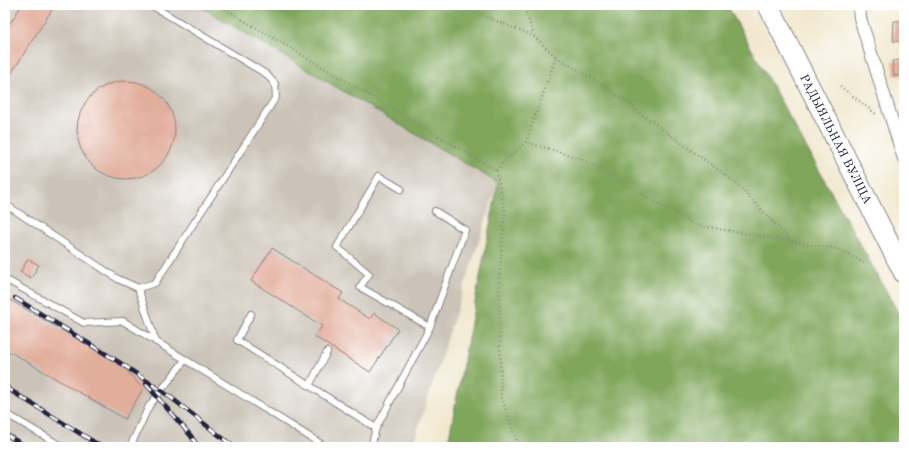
<svg xmlns="http://www.w3.org/2000/svg" width="909" height="452" viewBox="0 0 909 452" font-family="'Old Standard TT',serif">
<rect width="100%" height="100%" fill="#fff"/>
<filter id="ink" filterUnits="userSpaceOnUse"><feTurbulence type="fractalNoise" baseFrequency=".025" numOctaves="2"/><feDisplacementMap in="SourceGraphic" scale="8" xChannelSelector="R" yChannelSelector="G"/><feConvolveMatrix kernelMatrix="1 2 1 2 8 2 1 2 1" color-interpolation-filters="sRGB"/></filter>
<filter id="wash" filterUnits="userSpaceOnUse"><feTurbulence type="fractalNoise" baseFrequency=".012" numOctaves="4" result="noise"/><feDisplacementMap in="SourceGraphic" scale="16" xChannelSelector="R" yChannelSelector="G"/><feGaussianBlur stdDeviation="0.9" result="paint"/><feColorMatrix in="noise" values="0 0 0 0 0 0 0 0 0 0 0 0 0 0 0 0 0 1.4 0 .05"/><feComposite in="paint" operator="in"/></filter>
<g filter="url(#wash)">
<rect width="100%" height="100%" fill="#f1e8cf"/>
<path fill="#cbc3b8" d="M5,5H198L498,183L412,447H5Z"/>
<path fill="#80a65c" stroke="#51644c" d="M198,5H727L904,323V447H455L448,443L498,183Z"/>
<g id="blocks">
<path fill="#e2ae9c" d="M22,5H55L5,83V31Z
M894,21H904V42L893,41Z
M904,60V75L894,76L892,61Z
M77 130a49 49 0 1 1 98 0a49 49 0 1 1-98 0Z
M272,248L343,293L339,299L370,319L374,313L398,329L370,372L315,337L322,326L251,281Z
M28,259L39,265L31,278L20,272Z
M5,297L122,365L143,389L125,419L5,349Z"/>
</g>
</g>
<g filter="url(#ink)">
<use href="#blocks" fill-opacity="0" stroke="#8a8585" stroke-width="1"/>
<g fill="none" stroke-linecap="round" stroke-linejoin="round">
<defs>
<path id="lane" d="M5,204L118,279L138,288L155,283L276,97L275,84L266,74L151,5
M5,279L84,323L123,321L326,447
M138,288L156,342
M251,314L237,340L376,428L430,327L360,287L369,274L337,247L379,176L401,189
M430,327L465,230L435,211
M309,386L327,352
M5,413L63,447
M130,447L149,406L185,360
M371,447L376,428"/>
<path id="street" d="M859,5L860,18L904,159"/>
<path id="primary" d="M768,5L904,273"/>
</defs>
<use href="#lane" stroke="#8a8585" stroke-width="8"/>
<use href="#street" stroke="#8a8585" stroke-width="14"/>
<use href="#primary" stroke="#8a8585" stroke-width="22"/>
<path stroke="#8a8585" stroke-width="2.5" stroke-dasharray="1 3" stroke-linecap="butt" d="M218,5L496,170L505,211L499,278L501,396L519,447
M456,5L534,36L556,57L526,142
M523,5L534,35
M556,57L600,83L736,183L791,241
M840,86L876,114
M496,170L526,142L582,159L695,225L838,249L866,264"/>
<use href="#lane" stroke="#fff" stroke-width="6"/>
<use href="#street" stroke="#fff" stroke-width="12"/>
<use href="#primary" stroke="#fff" stroke-width="20"/>
<defs>
<path id="rail" d="M15,298L122,364L169,396L234,447
M146,384L191,436L198,447
M5,387L102,447
M5,434L27,447"/>
</defs>
<use href="#rail" stroke="#22223b" stroke-width="4.5"/>
<use href="#rail" stroke="#fff" stroke-width="3" stroke-dasharray="9" stroke-linecap="butt"/>
</g>
</g>
<g text-anchor="middle" stroke-width="3" stroke-linejoin="round" paint-order="stroke">
<g font-size="12" fill="#22223b" stroke="#fff">
<text transform="translate(836 139) rotate(63)" y="4">РАДЫЯЛЬНАЯ ВУЛІЦА</text>
</g>
</g>
<rect width="909" height="452" fill="none" stroke="#fff" stroke-width="20"/>
</svg>
